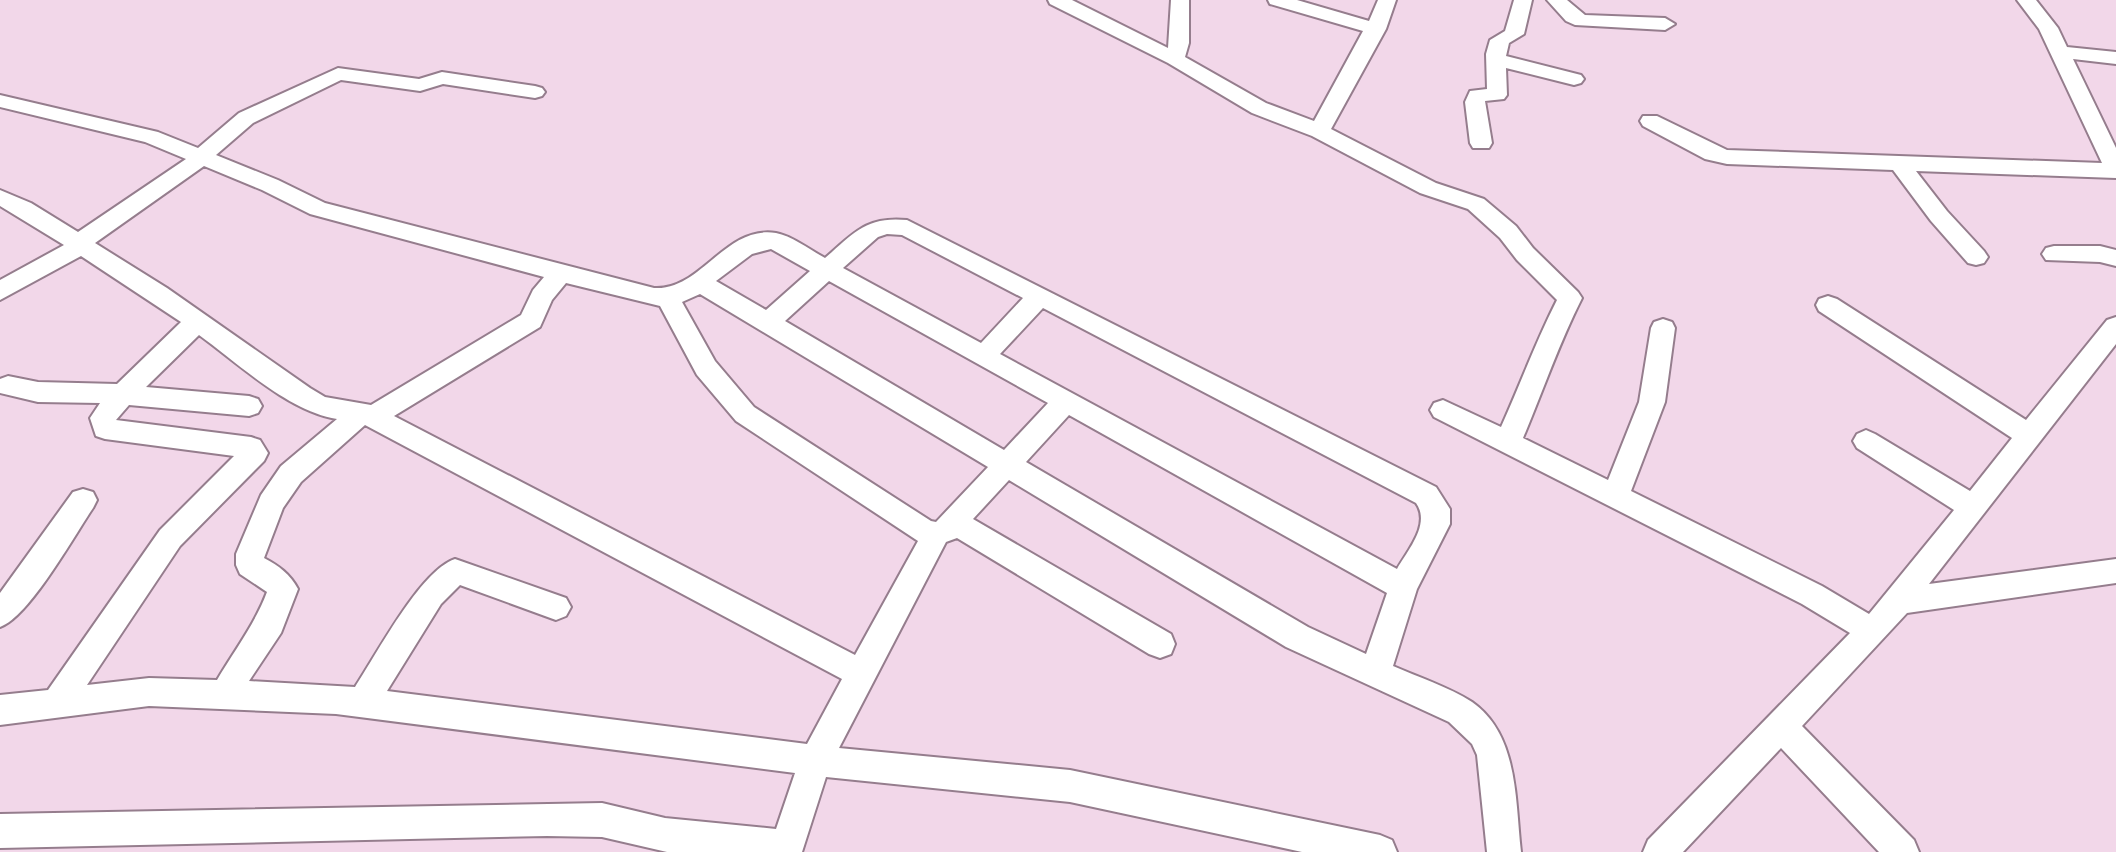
<svg xmlns="http://www.w3.org/2000/svg" width="2116" height="852" viewBox="0 0 2116 852" font-family="'Alegreya Sans',sans-serif">
<rect width="100%" height="100%" fill="#f2d7e9"/>
<g fill="none" stroke-linecap="round" stroke-linejoin="round">
<defs>
<path id="minor" d="M1048,0H1072L1168,48L1171,0H1189V43L1185,57L1266,103L1314,121L1363,31L1270,4L1268,0H1297L1369,21L1378,0H1396L1386,29L1331,129L1436,183L1484,199L1516,226L1533,248L1578,292L1582,298C1559,343 1543,391 1523,438L1608,480L1639,402L1651,328L1654,322L1663,319L1672,322L1675,328L1665,402L1631,491L1822,586L1869,614L1954,510L1857,448L1853,441L1857,434L1866,430L1875,434L1970,491L2012,438L1819,311L1816,305L1819,299L1828,296L1837,299L2026,420L2107,320L2116,317V344L1929,584L2116,559V583L1907,613L1802,726L1914,840L1919,852H1879L1781,748L1683,852H1643L1648,840L1850,633L1802,604L1434,417L1430,410L1434,403L1443,400L1501,427C1520,385 1536,341 1557,300L1517,260L1500,238L1468,209L1420,193L1312,136L1252,113L1168,63L1050,4Z
M1514,0H1532L1524,34L1509,43L1506,56L1581,75L1584,79L1581,83L1574,85L1506,68L1507,95L1504,99L1485,101L1492,143L1489,148H1473L1470,143L1465,102L1470,91L1487,89L1486,54L1490,40L1505,31Z
M1547,0H1567L1585,15L1665,18L1675,24L1665,30L1575,25L1566,21Z
M2017,0H2036L2058,28L2067,47L2116,52V64L2073,59L2116,148V178L1916,171L1947,211L1984,251L1988,257L1984,263L1976,265L1968,263L1931,221L1893,170L1727,164L1705,159L1643,126L1640,121L1643,116H1657L1727,150L2102,163L2039,29Z
M338,68L419,79L442,72L535,86L542,88L545,92L542,96L535,98L443,84L420,91L341,80L253,123L216,155L278,180L325,203L654,288C701,291 725,225 776,233C792,236 810,250 825,258C854,233 866,216 907,220L1436,487L1450,509V524L1417,589L1393,666C1418,677 1449,687 1472,702C1519,735 1515,801 1521,852H1487L1477,755L1472,744L1449,722L1286,647L1009,480L973,519L1171,634L1175,644L1171,654L1160,658L1149,654L957,538L946,542L839,748L1070,770L1380,835L1392,840L1397,852H1302L1070,802L826,777L802,852H667L602,837L547,836L0,848V814L602,803L665,818L776,829L795,773L336,714L149,706L0,725V695L48,690L160,530L234,456L105,439L96,436L90,418L100,403L38,402L0,393V379L8,376L38,382L117,384L181,322L81,256L0,300V280L64,245L0,206V190L31,203L78,232L186,159L145,142L0,107V95L158,132L198,148L239,113ZM204,166L262,190L310,214L544,277L533,290L521,315L371,405L325,397L310,388L167,288L95,243ZM887,234L902,235L1023,298L981,343L843,268L878,237ZM771,249L810,271L766,310L716,281L752,254ZM829,281L1048,403L1004,450L785,321ZM566,283L660,306L697,375L736,421L918,541L855,655L394,416L540,327L552,300ZM700,294L988,467L936,522L931,521L754,407L715,361L682,302ZM1043,308L1416,503C1431,524 1408,550 1397,569L1000,354ZM199,335C239,364 288,411 337,419L281,466L261,495L236,554V565L240,574L267,592C255,624 234,651 217,680L149,678L87,685L180,546L264,461L268,453L260,440L251,437L116,420L129,405L249,416L258,413L262,406L258,399L249,396L146,387ZM1069,415L1387,593L1366,654L1308,627L1026,462ZM365,425L842,679L807,744L387,691L441,604L460,585L556,620L566,616L571,607L566,598L455,559C420,571 377,654 355,687L249,681L281,633L298,589C290,574 279,566 264,558L283,508L301,482Z
M2054,246H2100L2116,250V266L2100,262L2046,260L2042,254L2046,248Z
M83,489L93,492L97,500L93,508C74,536 29,617 0,627V593L73,492Z"/>
</defs>
<use href="#minor" stroke="#957d8d" stroke-width="4"/>
<use href="#minor" fill="#fff" fill-rule="evenodd"/>
</g>
</svg>
